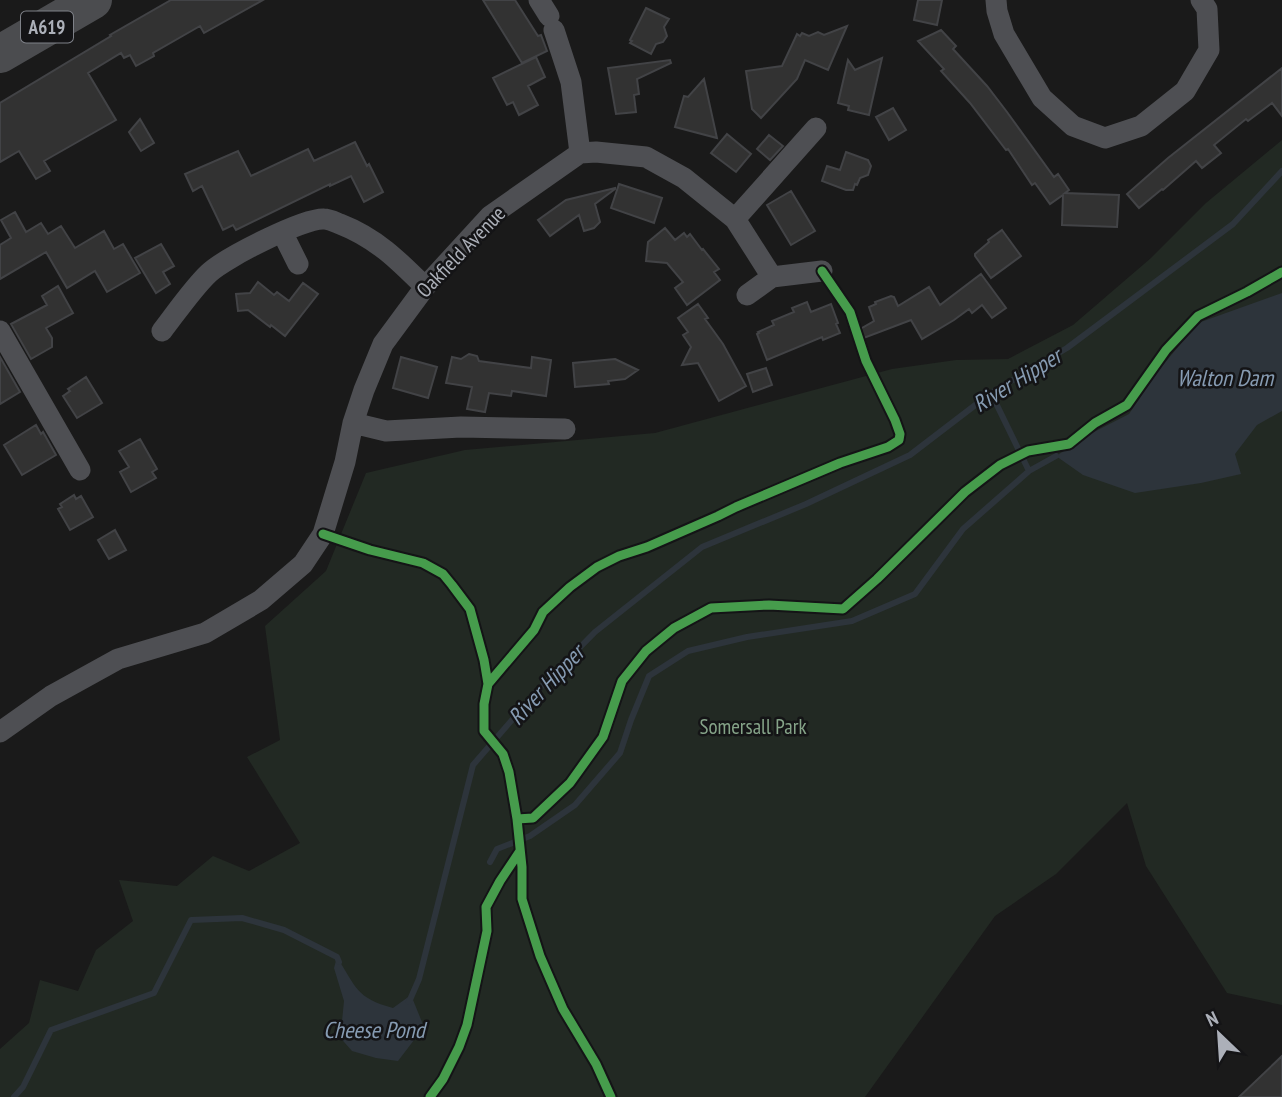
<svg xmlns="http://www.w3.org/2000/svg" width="1282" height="1097" viewBox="0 0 1282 1097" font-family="'PT Sans Narrow',sans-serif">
<rect width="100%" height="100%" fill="#1a1a1a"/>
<path fill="#222923" d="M1282,140V1005L1227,993L1146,866L1127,803L1056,874L995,916L865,1097H0V1049L29,1023L40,980L78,991L96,950L133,921L119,880L177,886L213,856L249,871L300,843L247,757L280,740L265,626L326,571L366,473L465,450L655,433L892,369L956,360L1008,359L1073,325L1151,258L1206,203Z"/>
<path fill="#2d343b" d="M1282,293V411L1257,425L1235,454L1241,474L1201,483L1135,493L1083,475L1056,456L1092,433L1129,414L1158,371L1198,323Z
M337,957C356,987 356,998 393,1008L411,995L424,1027L398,1061L376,1058L352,1051L337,1034L342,1021L344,1001L334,968Z"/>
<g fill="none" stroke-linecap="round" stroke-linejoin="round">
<path stroke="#2d343b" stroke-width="6" d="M991,393L1029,471
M490,862L497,849L530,836L575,805L620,753L631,720L649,676L688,651L747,637L852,621L915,594L963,529L1029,471L1056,456
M409,1002L419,979L473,765L537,691L595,632L702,547L806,504L910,455L991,393L1067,348L1233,224L1282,171
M14,1097L23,1087L51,1030L154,993L191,920L242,918L284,930L337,957L339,962"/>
</g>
<path fill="#323232" stroke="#424346" stroke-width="2" d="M171,0H263L204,33L200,26L153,53L154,56L136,66L130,55L124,58L121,53L88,73L116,120L44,161L50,171L36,179L19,151L0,162V103L111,36L110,35Z
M483,0H515L538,36L541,35L547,51L522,63Z
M918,0H942L937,25L914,20Z
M646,8L669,19L664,27L667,36L663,42L656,44L651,54L630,43L632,41L630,40Z
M847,26L828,70L805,60L797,79L761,118L752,109L746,71L782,66L797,34L800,36L802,33L809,36L818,32L824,35Z
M941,30L956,46L953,49L987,86L1007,112L1054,177L1058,174L1069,190L1065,193L1119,195L1117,227L1062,225L1063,195L1050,204L1035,183L1032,185L1008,149L1006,150L970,103L941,71L944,69L918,41Z
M536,57L545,77L528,86L538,105L519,115L513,102L507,105L493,78Z
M882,58L869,115L848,110L849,106L838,103L848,60L855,70Z
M670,60L671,63L637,79L639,94L634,95L636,112L616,114L608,68Z
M1282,68V116L1272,103L1248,121L1246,119L1214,145L1221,153L1202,168L1196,161L1163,190L1162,189L1139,208L1127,194L1168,158Z
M704,79L717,138L675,127L684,96L688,97Z
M893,108L906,130L889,140L876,117Z
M140,119L154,143L141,151L129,132Z
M727,134L751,154L736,172L711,153Z
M769,135L783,146L770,160L757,149Z
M355,142L367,166L369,164L383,192L364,202L351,176L330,186V184L236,230L233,225L223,230L202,186L193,191L185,174L238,151L251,176L308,149L314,161Z
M846,152L868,160L871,166L868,175L860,178L857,185L855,184L853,190H846L822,181L827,166L840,170Z
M619,184L662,198L654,223L611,208Z
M615,188V189L595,204L600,222L594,228L584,231L579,215L550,236L538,220L566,200Z
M791,191L815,231L791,245L767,205Z
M15,212L26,232L41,223L48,234L61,226L75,248L104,231L114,249L123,244L140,273L107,292L95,271L67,288L46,252L0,279V245L11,238L1,220Z
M665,228L675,240L684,233L687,237L690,234L702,250L703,249L719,269L714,272L720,280L687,305L675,288L683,282L667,263L646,261L648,242Z
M1002,230L1021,256L991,278L975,256V254L989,242L988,240Z
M161,244L174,266L163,272L170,284L156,293L135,258Z
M981,274L1006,308L992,318L982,305L972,313L969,309L954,320L922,339L911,320L861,339L857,331L874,321L869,307L876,304L875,302L891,296L894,297L898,306L929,287L940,305Z
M258,282L274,295L277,292L289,301L303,283L318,294L285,336L271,325L270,327L248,310L238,311L236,294L250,293Z
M58,286L73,313L46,328L52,338V347L31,359L11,324L47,305L42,296Z
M807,302L811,312L831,304L838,323L836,324L840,333L823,340L822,337L767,360L757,334L759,333L758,332L774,325L772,321L794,312L792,308Z
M698,304L708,318L705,319L723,344L746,386L719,401L698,363L682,365L691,347L683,335L688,332L678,318Z
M469,354L477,356L479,361L531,368L532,357L551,360L546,396L512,391L511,396L489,393L485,412L467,409L472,387L446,383L452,357L461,359Z
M0,357L20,392L0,404Z
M401,357L437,367L428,398L393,388Z
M615,359L638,370L625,379L608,381L609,384L575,387L573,363Z
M766,368L772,385L753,392L747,374Z
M86,377L102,403L77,418L63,396L70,391L68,389Z
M36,425L41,434L43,432L56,455L22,475L4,445Z
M140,439L157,469L152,472L156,478L131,492L120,472L129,467L119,451Z
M74,495L76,499L81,496L93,517L70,530L58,509L62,507L60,504Z
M115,530L126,550L109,559L98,540Z
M1282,1056V1097H1239Z"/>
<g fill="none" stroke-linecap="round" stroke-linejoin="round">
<path stroke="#4e4f53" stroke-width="21" d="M539,0L549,16
M996,0L997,11L1004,34L1042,98L1073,126L1105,138L1141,126L1185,91L1209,50L1207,9L1201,0
M554,30L571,82L580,153
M735,219L816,128
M282,232L298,264
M747,295L772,277
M0,331L80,470
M162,331C176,313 193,288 209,273C225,258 303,218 324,219C329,219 335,222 340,224C376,238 398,260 425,287
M353,423L386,431L461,427L565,429
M0,732L51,696L118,659L205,633L261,600L303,564L323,534L345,462L353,423L364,390L383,344L425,287L490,216L580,153L596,152L646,157L684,178L735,219L772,277L822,271"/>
<path stroke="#4b4c4f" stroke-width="38" d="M0,54L93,0"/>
<defs>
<path id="cycleway" d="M323,534L370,550L423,563L443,574L452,585L470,609L484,660L488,684L484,704V731L503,754L509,772L517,819L522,867V899L540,956L563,1009L596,1064L611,1097
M488,684L534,630L543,612L570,587L597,567L619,556L647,547L718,516L736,507L840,463L888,447L899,440L900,434L895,420L866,361L850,312L822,271
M517,819L533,818L570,783L603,737L622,681L646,651L674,628L711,608L769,605L843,609L877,579L965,492L1000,465L1028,451L1069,444L1095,423L1127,405L1166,350L1198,316L1247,292L1282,272
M430,1097L443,1079L459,1047L467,1025L487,931L486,907L500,881L520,851"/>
</defs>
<use href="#cycleway" stroke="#141416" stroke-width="13"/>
<use href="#cycleway" stroke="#469c4c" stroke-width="9"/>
</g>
<g text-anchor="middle" stroke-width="5" stroke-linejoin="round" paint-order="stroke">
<rect fill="#141416" stroke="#7e8188" stroke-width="2" x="21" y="11.5" width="52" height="31" rx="5"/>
<g font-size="19" font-weight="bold" fill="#acb0b9">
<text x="47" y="34">A619</text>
</g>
<g font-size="21" fill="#acb0b9" stroke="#141416">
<text transform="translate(461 252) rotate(-46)" y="7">Oakfield Avenue</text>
</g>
<g font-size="21" fill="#85a388" stroke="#141416">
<text x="753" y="734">Somersall Park</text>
</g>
<g font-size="23" font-style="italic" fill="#869bb2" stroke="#141416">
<text x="1225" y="386">Walton Dam</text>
<text transform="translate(1017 380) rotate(-32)" y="8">River Hipper</text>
<text transform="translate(546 685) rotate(-47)" y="8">River Hipper</text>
<text x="374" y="1038">Cheese Pond</text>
</g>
</g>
<g transform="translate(1219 1034) rotate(335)" stroke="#141416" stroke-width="5" paint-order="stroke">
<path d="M0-5L12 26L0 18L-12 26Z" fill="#acb0b9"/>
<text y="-10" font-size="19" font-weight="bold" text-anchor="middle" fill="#acb0b9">N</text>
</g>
</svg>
